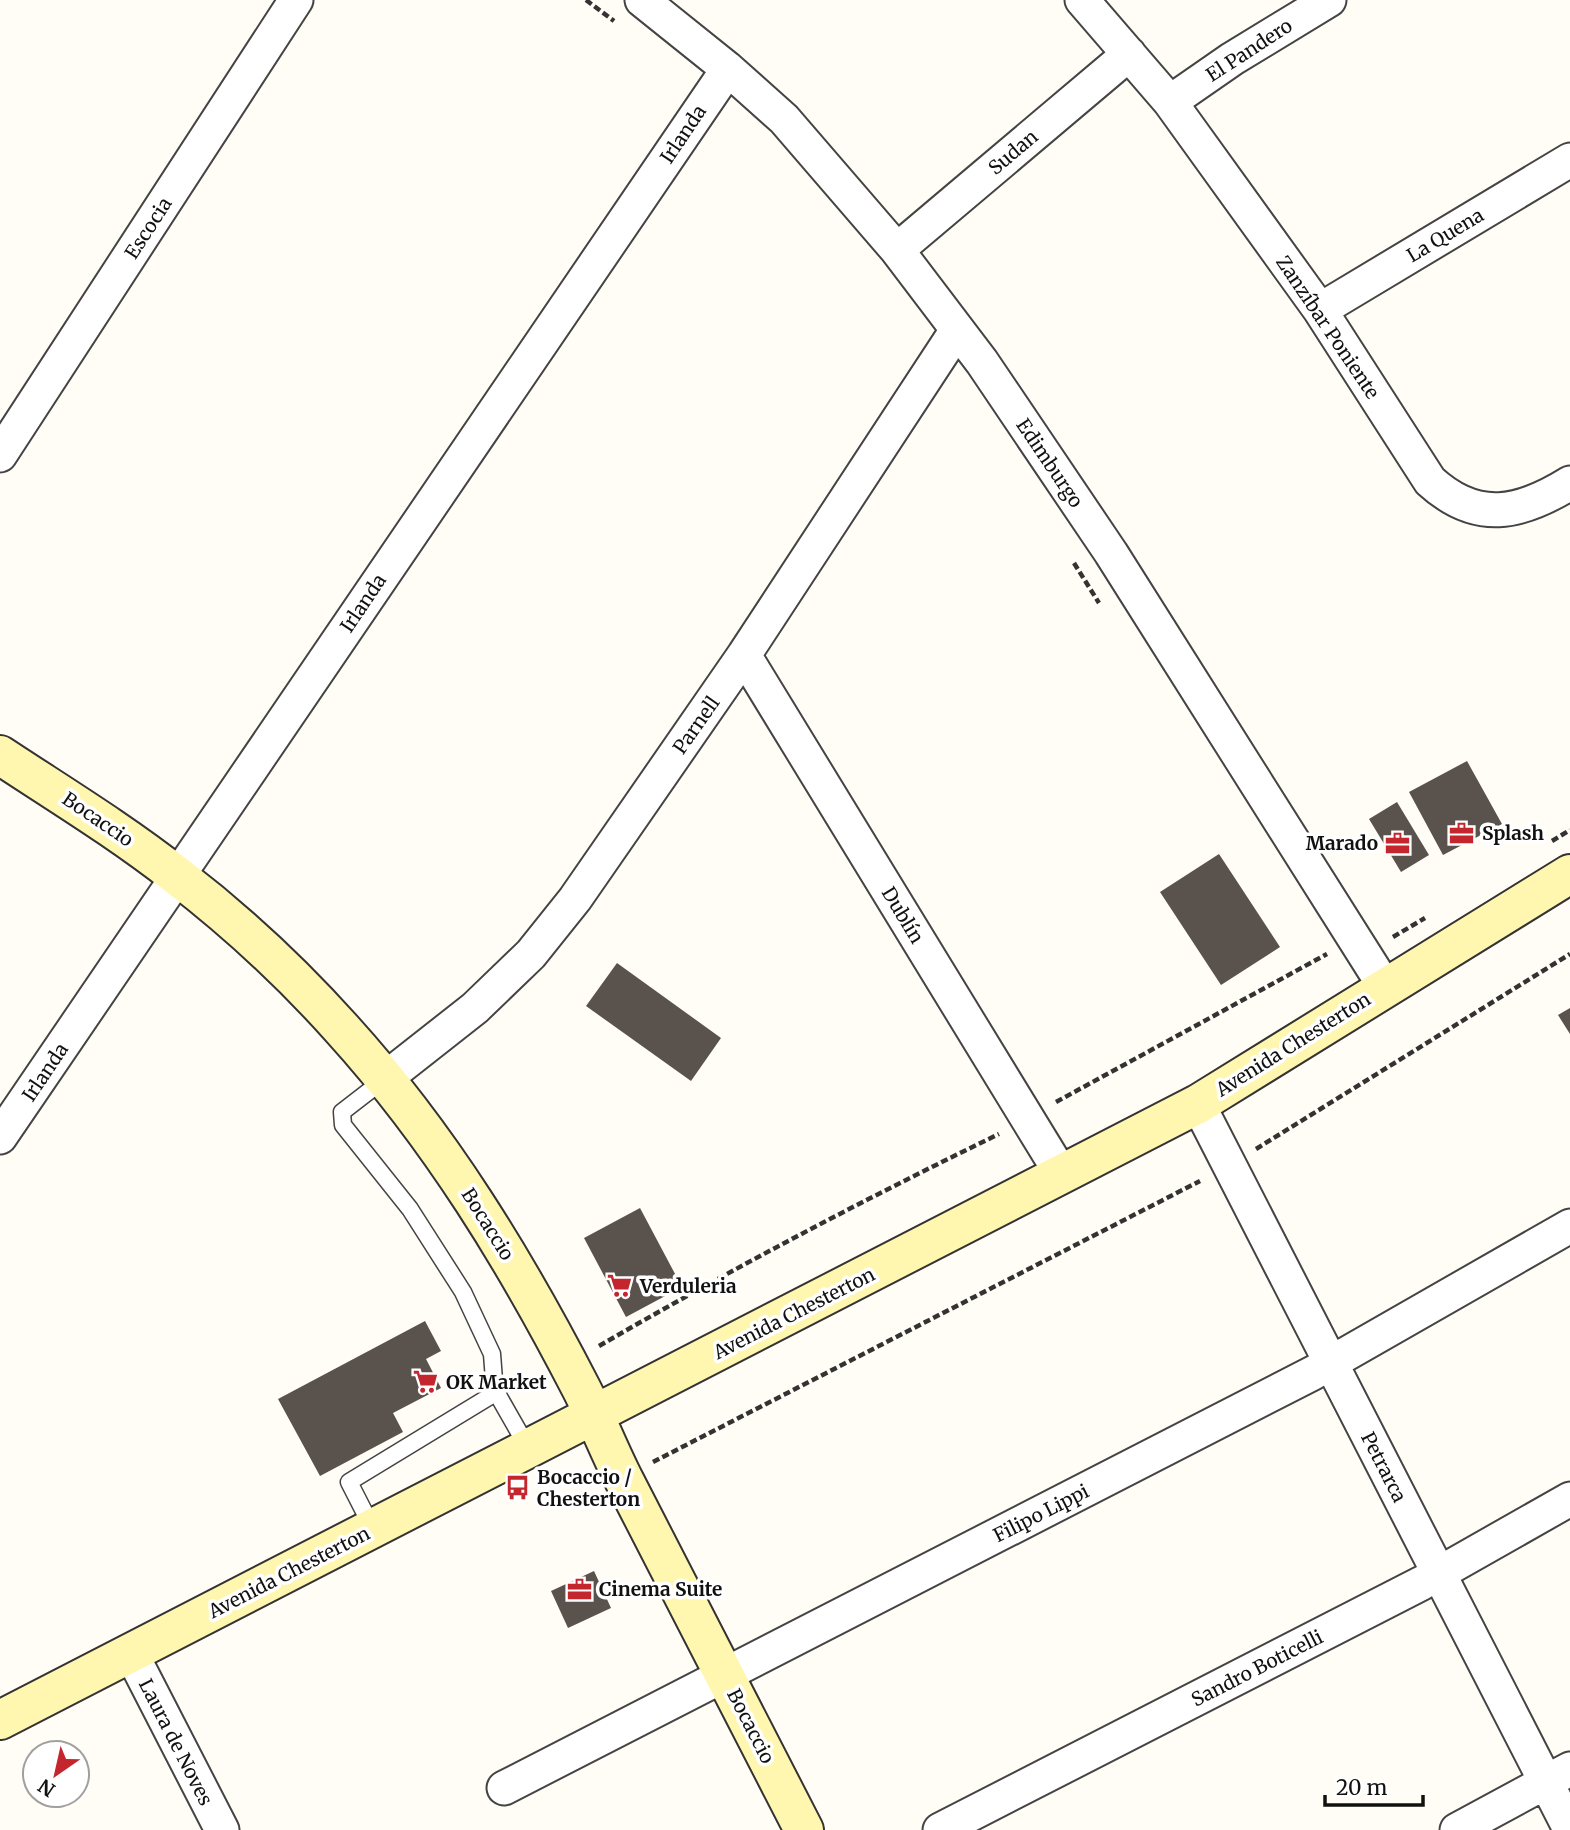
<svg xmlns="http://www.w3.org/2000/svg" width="1570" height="1830" viewBox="0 0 1570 1830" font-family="Merriweather,serif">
<rect width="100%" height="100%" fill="#fffdf5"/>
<path fill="#5a524d" d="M1467,761L1502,824L1443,855L1409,792Z
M1397,802L1429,855L1401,872L1369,819Z
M1219,854L1280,947L1221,985L1160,892Z
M617,963L721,1038L691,1081L586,1006Z
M1570,1008V1034L1558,1015Z
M640,1208L682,1287L626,1317L584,1238Z
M425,1321L441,1351L426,1359L441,1388L393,1413L403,1432L320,1476L278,1399Z
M594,1571L611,1608L568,1628L551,1591Z"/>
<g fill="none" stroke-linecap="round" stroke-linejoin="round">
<defs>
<path id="lane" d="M386,1078L342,1112L343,1125L410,1209L463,1292L492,1354L494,1380L499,1397L528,1448
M373,1529L349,1482L497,1392"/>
<path id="street" d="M642,0L728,69L784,119L897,250L982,362L1111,553L1385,987
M1082,0L1170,102L1320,310L1430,481C1477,524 1520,514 1570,483
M1170,102L1232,59L1329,0
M897,250L1129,54
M1320,310L1570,160
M0,455L296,0
M744,655L1062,1175
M386,1078L475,1008L531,954L575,899L744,655L957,330
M1198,1104L1570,1829
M0,1137L728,69
M131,1653L222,1830
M504,1788L1313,1373L1570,1226
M940,1830L1422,1583L1570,1499
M1457,1830L1570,1769"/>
<path id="secondary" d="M0,755C59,794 120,831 176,875C236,921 292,973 342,1029C440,1137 515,1260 581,1388C597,1419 609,1451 625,1482C684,1598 744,1714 804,1830
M0,1720L1198,1104L1570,874"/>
</defs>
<use href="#lane" stroke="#444" stroke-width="19"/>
<use href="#street" stroke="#444" stroke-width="37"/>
<use href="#secondary" stroke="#333" stroke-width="42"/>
<path stroke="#333" stroke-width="4.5" stroke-dasharray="7 3.5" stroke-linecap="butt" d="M586,0L614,21
M1074,563L1099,603
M1552,841L1570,830
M1393,937L1425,918
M1056,1102L1327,954
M1256,1149L1570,954
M599,1346C730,1270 863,1200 999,1134
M653,1462L1200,1181"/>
<use href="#lane" stroke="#fff" stroke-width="16"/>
<use href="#street" stroke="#fff" stroke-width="33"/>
<use href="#secondary" stroke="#fff6b0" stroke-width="38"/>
</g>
<defs>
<symbol id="office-bare" viewBox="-9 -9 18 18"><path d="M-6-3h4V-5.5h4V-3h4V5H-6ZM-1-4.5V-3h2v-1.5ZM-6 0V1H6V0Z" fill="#c4262e" stroke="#fff" stroke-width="2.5" paint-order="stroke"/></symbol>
<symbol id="supermarket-bare" viewBox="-9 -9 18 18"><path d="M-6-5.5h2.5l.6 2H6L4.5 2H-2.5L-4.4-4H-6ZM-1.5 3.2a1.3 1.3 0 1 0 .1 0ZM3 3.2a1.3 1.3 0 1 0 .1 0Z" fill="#c4262e" stroke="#fff" stroke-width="2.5" paint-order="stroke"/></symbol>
<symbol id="bus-bare" viewBox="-9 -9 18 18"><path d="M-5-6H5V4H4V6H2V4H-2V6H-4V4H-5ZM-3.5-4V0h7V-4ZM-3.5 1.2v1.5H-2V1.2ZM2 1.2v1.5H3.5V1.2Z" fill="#c4262e" stroke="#fff" stroke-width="2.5" paint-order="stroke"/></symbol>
</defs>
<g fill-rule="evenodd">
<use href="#office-bare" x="1444" y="816" width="35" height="35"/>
<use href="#office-bare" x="1380" y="826" width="35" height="35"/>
<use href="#supermarket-bare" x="602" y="1268" width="35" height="35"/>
<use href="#supermarket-bare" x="408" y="1364" width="35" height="35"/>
<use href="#bus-bare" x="500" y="1470" width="35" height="35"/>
<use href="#office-bare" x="562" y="1572" width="35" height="35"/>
</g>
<g text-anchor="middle" stroke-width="7" stroke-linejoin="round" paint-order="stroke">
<g font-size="19" fill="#111" stroke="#fff">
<text transform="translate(1249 50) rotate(-33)" y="7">El Pandero</text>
<text transform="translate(683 134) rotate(-56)" y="7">Irlanda</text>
<text transform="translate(1013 152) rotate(-40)" y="7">Sudan</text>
<text transform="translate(148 228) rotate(-57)" y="7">Escocia</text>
<text transform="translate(1445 235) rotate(-31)" y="7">La Quena</text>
<text transform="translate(1328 327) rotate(56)" y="7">Zanzíbar Poniente</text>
<text transform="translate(1050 463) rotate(56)" y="7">Edimburgo</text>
<text transform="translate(363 603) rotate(-56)" y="7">Irlanda</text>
<text transform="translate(696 725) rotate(-55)" y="7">Parnell</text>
<text transform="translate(98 819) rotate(34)" y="7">Bocaccio</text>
<text transform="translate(903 915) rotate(59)" y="7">Dublín</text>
<text transform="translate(1293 1044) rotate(-32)" y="7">Avenida Chesterton</text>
<text transform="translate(45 1072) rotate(-56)" y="7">Irlanda</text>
<text transform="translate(488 1224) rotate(58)" y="7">Bocaccio</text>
<text transform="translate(794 1313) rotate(-27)" y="7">Avenida Chesterton</text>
<text transform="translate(1384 1467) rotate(63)" y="7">Petrarca</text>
<text transform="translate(1041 1513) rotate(-27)" y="7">Filipo Lippi</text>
<text transform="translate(289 1572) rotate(-27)" y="7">Avenida Chesterton</text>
<text transform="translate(1257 1668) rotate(-27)" y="7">Sandro Boticelli</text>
<text transform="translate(751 1726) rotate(63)" y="7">Bocaccio</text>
<text transform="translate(176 1742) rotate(63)" y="7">Laura de Noves</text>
</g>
<g font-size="19" font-weight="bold" fill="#111" stroke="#fff" text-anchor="start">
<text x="1482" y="840">Splash</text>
<text x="1378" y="850" text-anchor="end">Marado</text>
<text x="640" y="1293">Verduleria</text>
<text x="446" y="1389">OK Market</text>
<text x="537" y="1484">Bocaccio /<tspan x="537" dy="22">Chesterton</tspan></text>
<text x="599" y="1596">Cinema Suite</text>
</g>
</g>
<g transform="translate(56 1774) rotate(214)"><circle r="33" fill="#ffffff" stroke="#a0a0a0" stroke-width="2"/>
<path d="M0-5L12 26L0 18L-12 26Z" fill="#c4262e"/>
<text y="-10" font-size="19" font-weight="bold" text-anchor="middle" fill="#111111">N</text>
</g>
<path d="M1325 1795v10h98v-10" fill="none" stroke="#111111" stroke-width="3.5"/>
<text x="1336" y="1795" font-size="21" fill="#111111" stroke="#ffffff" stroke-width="5" paint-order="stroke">20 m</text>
</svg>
